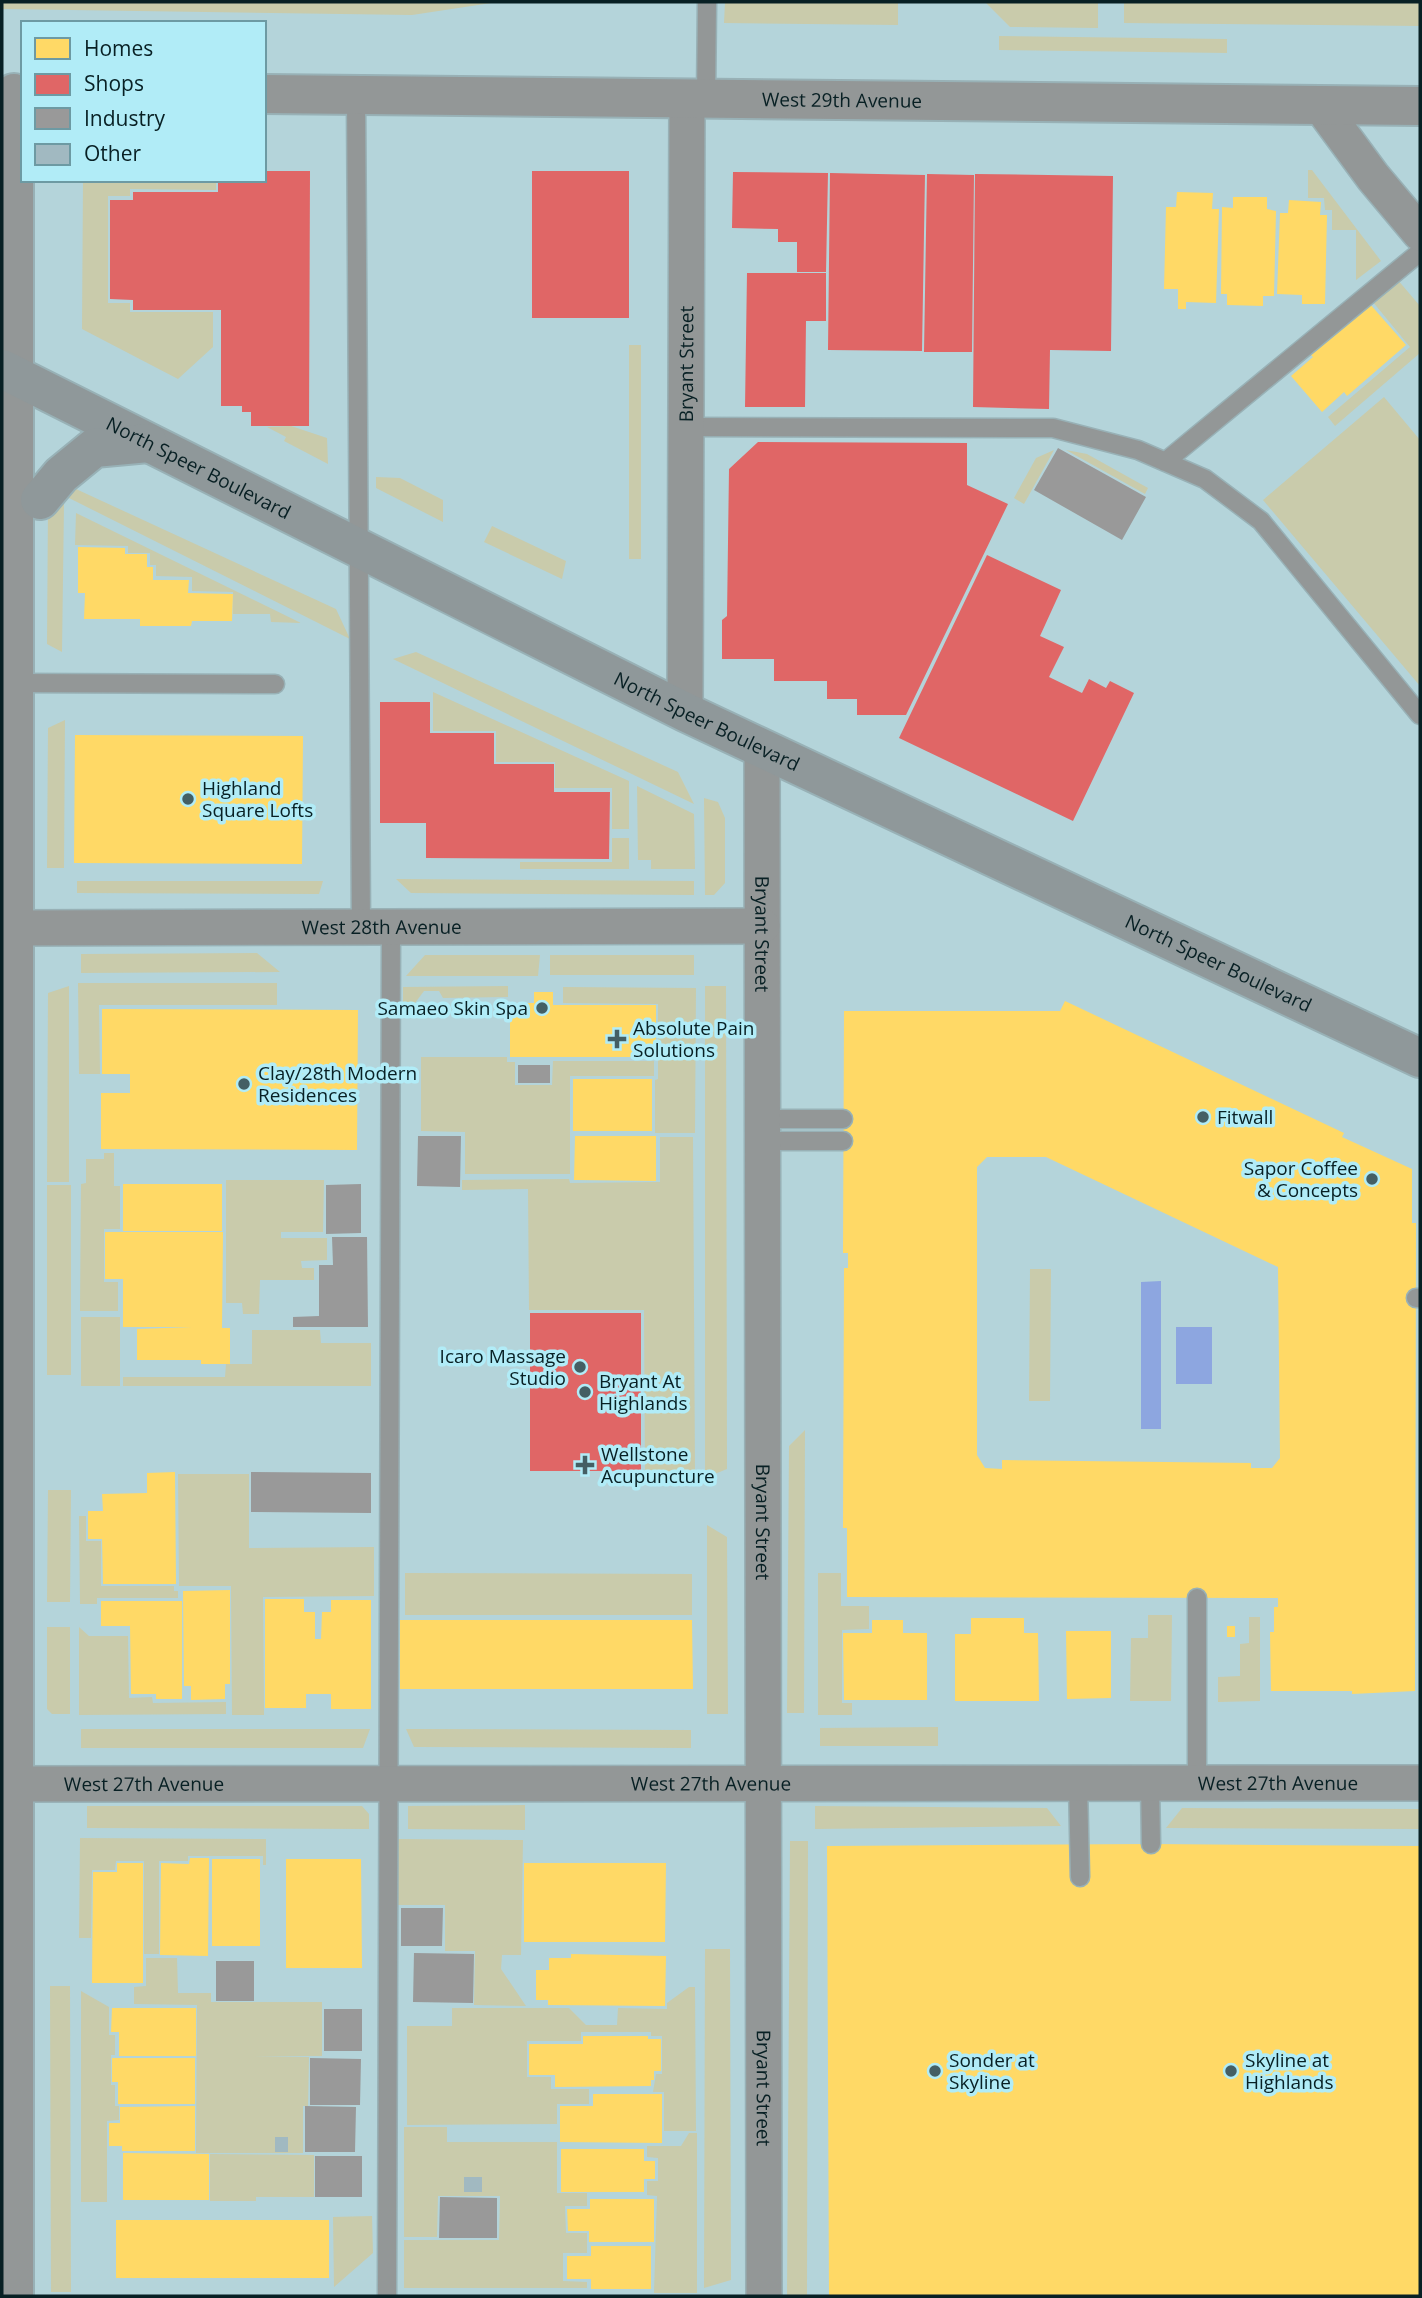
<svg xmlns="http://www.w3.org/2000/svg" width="1422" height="2298" viewBox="0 0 1422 2298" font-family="'Open Sans',sans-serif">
<rect width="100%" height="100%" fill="#b4d4da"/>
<path fill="#c9cbab" d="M2,2H498L412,15L2,9Z
M725,2H898V25L724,23Z
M985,2H1098V28L1010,27Z
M1124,2H1420V26L1124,23Z
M999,36L1227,39V53L999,50Z
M1308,170H1312L1381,261L1356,280V230H1332V210H1325L1324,198H1308Z
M83,180H216V190L130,189V196H108V303H130V312H213V347L178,379L82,329Z
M1397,279L1420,306V353L1335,426L1328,417L1410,347L1372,301Z
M629,345H641V559H629Z
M1384,397L1420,440V686L1263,500Z
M291,426L327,438L328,464L284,441L286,437L267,427Z
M1054,450L1024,504L1014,498L1036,458Z
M1066,450L1087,454L1148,488L1145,494Z
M376,477L400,478L443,500V522L376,488Z
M76,489L336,609L350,639L67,497Z
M48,504H64L62,652L47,644Z
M76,513L301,623L271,622L270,614H233V592L192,591V577L156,576V565H150V553H128V546L75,545Z
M492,526L566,561L562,579L484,542Z
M416,652L678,772L694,804L393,659Z
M433,692L629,781V829H612V788H555V762H496V731H433Z
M65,720L64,868H47L48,728Z
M637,786L694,814L695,869H651V860H638Z
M704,798L718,802L725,818V883L714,895H705Z
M612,838H629V869H520V862H612Z
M396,879L694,881V895L411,893Z
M77,881H323L319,894L77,893Z
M257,953L280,972L81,973V954Z
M425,955H540L538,976H406Z
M550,955H694V975H550Z
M277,983V1005H99L100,1074H79L78,983Z
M69,986V1182H47L48,993Z
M508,986V997L443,998L439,991H424L412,1007H403V987Z
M705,986H726L727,1469L705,1478Z
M563,987L696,988L695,1133H655V1080L658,1079V1004L563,1003Z
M421,1057H507V1062H515V1085H552L553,1061H654V1076H570V1174H465V1132L421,1131Z
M660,1137H693L695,1473L645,1474L644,1310H529L528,1189L462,1190V1180L569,1179L570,1183L660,1182Z
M104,1153H114V1186H120V1229H104V1282H118V1311H80L81,1184L86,1183V1159H104Z
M226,1180H324L323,1232H281V1238H327V1260L301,1261L302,1268H314V1280H260L259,1314H243L242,1303H226Z
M47,1185H71V1375H47Z
M1030,1269H1051L1050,1401H1029Z
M81,1317H120V1386H81Z
M252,1330H320L321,1343H371V1386H123V1377H225L226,1364H252Z
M805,1430L804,1713H787L789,1446Z
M178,1474H249V1548L374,1547V1596L263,1597L264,1715H232L231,1586H179Z
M48,1490H71L70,1602H47Z
M79,1516H86V1541H101V1586H174V1591H178V1598H97V1604H80Z
M707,1525L727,1537L728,1714H707Z
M405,1573L692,1574V1615H405Z
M818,1573H841V1606H869V1629L842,1630V1703H852V1715H818Z
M1148,1615H1172L1171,1701H1130L1131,1638H1148Z
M1249,1617H1260V1701L1218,1702V1677L1240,1676V1644L1249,1643Z
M47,1627H70V1714H52L47,1709Z
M79,1627L89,1636H128L129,1698L152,1697L153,1703L226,1702V1714L79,1715Z
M938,1727V1746H820V1728Z
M81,1729H370L363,1748H81Z
M406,1729L691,1730V1748L414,1747Z
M525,1805V1830L408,1829V1806Z
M87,1806H362L369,1814V1829L87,1828Z
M815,1806L1047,1808L1061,1826L815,1829Z
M1182,1808L1420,1809V1829L1166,1828Z
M80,1838L266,1839V1865H263V1856H188V1861H159V1954H144V1861H116L115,1870H92L91,1938H79Z
M398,1839L523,1840L521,1955H502L501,1969L526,2006L474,2005L475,1951H445V1905H398Z
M790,1841H808L807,2296H787Z
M705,1949H730L731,2280L704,2288Z
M146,1958H177L178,1993H211V2002H322V2056H251L309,2057L308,2106H303V2153H196L197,2005L134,2004V1987L146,1986Z
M50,1986H70L71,2292H51Z
M689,1987H695L696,2131H664V2092H653L656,2074H662V2036H651V2032H581V2041H527V2077H551V2089H589V2104H557V2124L407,2125V2026H452V2008H569L586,2025H617L618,2008L667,2009V2003Z
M81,1991L109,2007V2035H115V2055H111V2085H115V2106H119V2120L107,2121V2202H81Z
M404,2127H447V2142H557V2193H587V2206H565L566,2233H587V2253H563V2281L587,2282V2288H404V2240H499L500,2196H438L437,2237H404Z
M689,2133H697V2293H654L657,2196L647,2195V2181H658V2158L647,2157V2146H681Z
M210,2154L314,2155V2197H256V2201H210Z
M372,2216L373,2253L334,2287L333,2217Z"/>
<path fill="#8da6e0" d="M1161,1281V1429H1141V1282Z
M1176,1327H1212V1384H1176Z"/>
<path fill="#ffd966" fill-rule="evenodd" d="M1177,192L1213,193L1212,209H1219L1216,303L1186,302V309H1178V289H1164L1166,207H1176Z
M1233,197H1267V209L1276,211L1274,296H1263V306L1227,305V294H1221L1222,207L1233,208Z
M1289,200L1321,202L1320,215H1327L1325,304H1302V295L1277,294L1280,213H1288Z
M1369,303L1406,345L1347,396L1344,392L1322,412L1291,376L1313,357L1310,354Z
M78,547L125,548V554H147V567H153V580H189L188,593L233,594L232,621H192L191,626H140V619H84L85,593H78Z
M75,735L303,736L302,864L74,863Z
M534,992H553V1005H656V1057H510V1003H534Z
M1065,1001L1344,1133L1342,1137L1412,1169V1223H1416L1415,1691L1352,1694V1691H1271L1270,1632H1274V1607H1278V1598L847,1597V1528H843L844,1268H848V1253H843L844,1011H1060ZM987,1157H1046L1278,1267L1280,1458L1272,1468H1251V1463L1002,1460V1469L985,1468L977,1455V1167Z
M102,1009L358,1010L357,1150L101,1149V1093H130V1074H102Z
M573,1079H652V1131H573Z
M575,1136H656V1181L574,1180Z
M123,1184H222V1231H123Z
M105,1232H223L222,1328H230V1364H201V1360H137V1329L192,1327H123V1279H105Z
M175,1472L176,1584H103L102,1539H88V1511H103L102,1494L147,1493V1473Z
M230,1590V1684H225V1699L191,1700V1686H184L183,1591Z
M265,1599H304V1612H315V1639H321L322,1612H331V1600H371V1709H331V1694H306V1708H265Z
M101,1601H182V1699H156V1694H131L130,1626H101Z
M971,1618H1024V1633H1038L1039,1701H955V1634H971Z
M400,1620H692L693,1689H400Z
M872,1620H903V1633H927V1700H844L843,1633H872Z
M1227,1626H1235V1637H1227Z
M1066,1631H1111V1698L1067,1699Z
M1151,1844L1420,1846V2296H829L827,1846Z
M190,1858H209L208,1956L160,1955L161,1863L189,1864Z
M212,1859H260V1946H212Z
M286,1859H361L362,1968H286Z
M117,1863H143V1983H92L93,1872H117Z
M524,1863H666L665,1942H524Z
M571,1954L666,1956L665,2006L548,2005V2000H536V1970H549V1958H571Z
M112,2008H196V2056H119V2032H111Z
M583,2036H648V2039H661V2071H654V2080H651V2086L555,2087V2075H529V2044H583Z
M112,2058H195V2104H118V2082H112Z
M593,2094H662V2143L560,2142V2106H593Z
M195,2106V2151H122V2146H109V2123H120V2107Z
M561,2149H644V2161H655V2179H644V2192H561Z
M123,2153L209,2154V2200H123Z
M590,2199H654V2242H589V2231H568L567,2209H590Z
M116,2220H329V2278H116Z
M591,2246H651V2289H591V2279H567V2256H591Z"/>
<path fill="#e06666" d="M264,171H310L309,426H251V412H242V406H221V310H133V300L110,299V200H133V192H218V180H264Z
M532,171H629V318H532Z
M733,172L828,173L826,272H797V242H778V229L732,228Z
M830,173L925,175L922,351L828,350Z
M927,174L974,175L972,352H924Z
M975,174L1113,176L1111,351L1050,350L1049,409L973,407Z
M747,273H826V321H806L805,407H745Z
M758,442L967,443V485L1008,504L906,715H857V699H827V681H774V659H722V620L727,616L729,469Z
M987,555L1061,590L1040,636L1064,647L1049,677L1082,693L1089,679L1106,688L1110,681L1134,693L1073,821L899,738Z
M380,702H430V733H494V764H554V792H610L609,859L426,858V823H380Z
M530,1313H641V1471H530Z"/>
<path fill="#999" d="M1058,448L1146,497L1122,540L1034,490Z
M518,1065H550V1083H518Z
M418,1136H461L460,1187L417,1186Z
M361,1184V1233L326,1234V1185Z
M332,1237H367L368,1327H293V1317L319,1316V1265H333Z
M251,1472L371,1473V1513L251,1512Z
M401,1908H443L442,1946H401Z
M414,1953L474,1954L473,2003L413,2002Z
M216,1961H254V2001H216Z
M324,2009H362V2051H324Z
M310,2058L361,2059L360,2105H310Z
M305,2106L356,2107L355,2152H305Z
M315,2156H362V2197H315Z
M440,2197L497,2198V2238H439Z"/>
<path fill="#a1b9c1" d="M275,2137H288V2152H275Z
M464,2177H482V2192H464Z"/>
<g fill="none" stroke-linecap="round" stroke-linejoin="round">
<defs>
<path id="service" d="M356,95L361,927
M706,99L707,2
M686,427L1053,428L1138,450L1205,479L1261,521L1420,715
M1165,462L1420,252
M14,683L275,684
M763,1119H843
M763,1141H843
M1416,1298H1420
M1078,1783L1080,1877
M1150,1783L1151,1844
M1197,1784V1598
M387,2296L391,927"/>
<g id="minor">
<path d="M1320,105L1373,177L1420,233"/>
<path id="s1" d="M685,712L687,99"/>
<path id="s2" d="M762,748L764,2296"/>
<path id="s3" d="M2,931L14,928L762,926"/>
<path id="s4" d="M2,1784L1420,1783"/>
</g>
<g id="tertiary">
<path d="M14,93V2296"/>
<path id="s5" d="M264,94L1420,106"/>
</g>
<g id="primary">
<path id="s6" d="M2,369L685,712L1420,1058"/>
<path d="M40,500L61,475L94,448L148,443"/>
</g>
</defs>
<use href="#service" stroke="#98b1b6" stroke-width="21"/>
<use href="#minor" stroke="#98b1b6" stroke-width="38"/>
<use href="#tertiary" stroke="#98b1b6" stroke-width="42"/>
<use href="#primary" stroke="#98b1b6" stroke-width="42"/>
<use href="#service" stroke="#939797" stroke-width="18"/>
<use href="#minor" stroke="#939797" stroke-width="35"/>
<use href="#tertiary" stroke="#939797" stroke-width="38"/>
<use href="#primary" stroke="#8f989a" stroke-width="38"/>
</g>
<g fill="#445f64" stroke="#b1ecf7" stroke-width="2.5">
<circle cx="188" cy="799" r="7"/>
<circle cx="542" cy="1008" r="7"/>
<path d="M613.5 1028.5h7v7h7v7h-7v7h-7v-7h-7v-7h7z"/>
<circle cx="244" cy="1084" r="7"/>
<circle cx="1203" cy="1117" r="7"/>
<circle cx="1372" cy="1179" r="7"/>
<circle cx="580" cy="1367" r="7"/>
<circle cx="585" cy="1392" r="7"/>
<path d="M581.5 1454.5h7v7h7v7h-7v7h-7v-7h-7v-7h7z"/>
<circle cx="935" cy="2071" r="7"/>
<circle cx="1231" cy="2071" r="7"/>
</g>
<g text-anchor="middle" stroke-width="7" stroke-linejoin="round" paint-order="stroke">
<g font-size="19" fill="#082024" stroke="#b1ecf7">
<text dy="7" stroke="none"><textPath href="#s5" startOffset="578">West 29th Avenue</textPath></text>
<text dy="7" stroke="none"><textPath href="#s1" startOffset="348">Bryant Street</textPath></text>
<text dy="7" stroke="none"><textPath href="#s6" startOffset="220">North Speer Boulevard</textPath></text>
<text dy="7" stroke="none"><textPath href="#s6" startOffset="788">North Speer Boulevard</textPath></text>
<text dy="7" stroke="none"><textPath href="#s3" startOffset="380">West 28th Avenue</textPath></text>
<text dy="7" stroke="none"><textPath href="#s2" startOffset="186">Bryant Street</textPath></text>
<text dy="7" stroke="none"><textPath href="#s6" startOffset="1354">North Speer Boulevard</textPath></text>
<text dy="7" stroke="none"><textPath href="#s2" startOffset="774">Bryant Street</textPath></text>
<text dy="7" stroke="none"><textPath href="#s4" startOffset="1276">West 27th Avenue</textPath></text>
<text dy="7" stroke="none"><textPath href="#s4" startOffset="142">West 27th Avenue</textPath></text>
<text dy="7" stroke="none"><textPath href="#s4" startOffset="709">West 27th Avenue</textPath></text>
<text dy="7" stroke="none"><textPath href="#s2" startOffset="1340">Bryant Street</textPath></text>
</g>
<g font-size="19" fill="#082024" stroke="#b1ecf7" text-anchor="start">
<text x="202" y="795">Highland<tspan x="202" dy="22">Square Lofts</tspan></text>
<text x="528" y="1015" text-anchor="end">Samaeo Skin Spa</text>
<text x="633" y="1035">Absolute Pain<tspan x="633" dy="22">Solutions</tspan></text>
<text x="258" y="1080">Clay/28th Modern<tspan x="258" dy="22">Residences</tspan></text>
<text x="1217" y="1124">Fitwall</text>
<text x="1358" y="1175" text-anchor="end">Sapor Coffee<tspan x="1358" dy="22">&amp; Concepts</tspan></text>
<text x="566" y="1363" text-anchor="end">Icaro Massage<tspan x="566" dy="22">Studio</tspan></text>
<text x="599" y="1388">Bryant At<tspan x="599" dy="22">Highlands</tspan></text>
<text x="601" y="1461">Wellstone<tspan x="601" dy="22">Acupuncture</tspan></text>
<text x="949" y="2067">Sonder at<tspan x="949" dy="22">Skyline</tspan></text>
<text x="1245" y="2067">Skyline at<tspan x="1245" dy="22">Highlands</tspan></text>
</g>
</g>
<rect width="1422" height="2298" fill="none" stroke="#082024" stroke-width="7"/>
<rect x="21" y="21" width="245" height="161" fill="#b1ecf7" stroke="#6d9aa3" stroke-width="2"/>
<rect x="35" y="38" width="35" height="21" fill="#ffd966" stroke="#6d9aa3" stroke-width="2"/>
<text x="84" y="56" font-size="21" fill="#082024">Homes</text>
<rect x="35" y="74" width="35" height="21" fill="#e06666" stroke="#6d9aa3" stroke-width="2"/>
<text x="84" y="91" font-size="21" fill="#082024">Shops</text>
<rect x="35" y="108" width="35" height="21" fill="#999999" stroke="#6d9aa3" stroke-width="2"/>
<text x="84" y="126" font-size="21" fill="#082024">Industry</text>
<rect x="35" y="144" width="35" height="21" fill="#a1b9c1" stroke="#6d9aa3" stroke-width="2"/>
<text x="84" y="161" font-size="21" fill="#082024">Other</text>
</svg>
